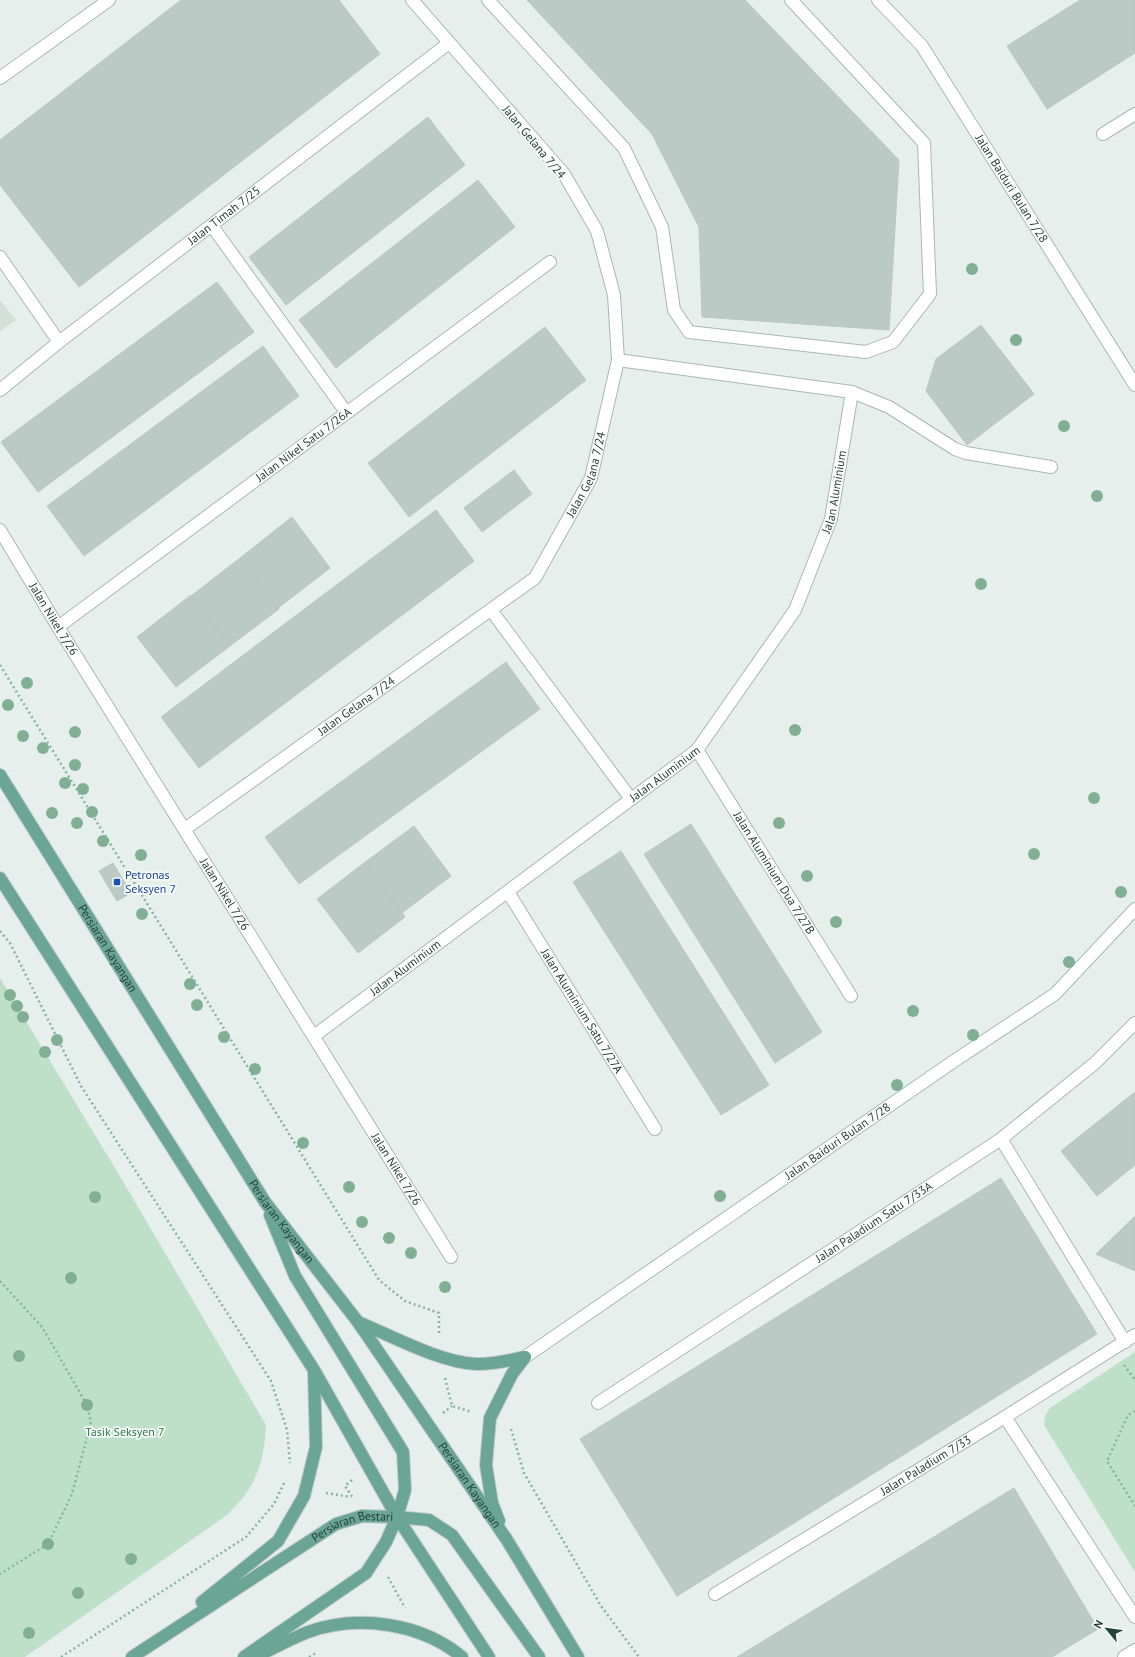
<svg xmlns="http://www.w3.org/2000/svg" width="1135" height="1657" viewBox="0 0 1135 1657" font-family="'PT Sans',sans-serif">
<rect width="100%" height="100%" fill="#e6efeb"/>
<path fill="#d4dfda" d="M0,300L16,320L0,331Z"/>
<path fill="#bfe0c8" d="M0,978L124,1183L266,1425C265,1448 261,1471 248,1491C242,1500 234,1507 227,1515L25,1657H0Z
M1135,1352V1572L1044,1425L1045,1416L1050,1408Z"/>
<path fill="#bbcac4" stroke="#b8c9c2" d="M181,0H339L380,54L79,287L0,185V140Z
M527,0H745L899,160L889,330L702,317L699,227L652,134Z
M1080,0H1135V53L1047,109L1007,46Z
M428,117L465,165L286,305L249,257Z
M478,180L515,227L336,368L299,320Z
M217,282L254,332L38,492L1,442Z
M981,325L1034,394L967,445L926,391L936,359Z
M545,327L586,380L409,517L368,463Z
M263,346L299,396L84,556L47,506Z
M514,470L532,494L482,532L464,508Z
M436,510L474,561L199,768L161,717Z
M292,517L330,568L278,608L240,558Z
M240,558L279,609L230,646L191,596Z
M191,595L230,646L176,687L137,637Z
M506,662L540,709L299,884L265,837Z
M691,824L822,1032L775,1063L644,854Z
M414,826L451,876L402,913L364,863Z
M621,851L769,1085L721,1115L573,882Z
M113,863L131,893L117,901L99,871Z
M364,863L405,917L358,953L317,899Z
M1135,1092V1165L1097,1196L1061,1151Z
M1001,1178L1097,1334L677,1596L580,1439Z
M1135,1216V1271L1096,1254Z
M1014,1488L1098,1629L1052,1657H737Z"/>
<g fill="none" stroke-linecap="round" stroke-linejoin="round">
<defs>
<path id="lane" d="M488,0L624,148L662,227L674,310L689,332L866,352L893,342L930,294L924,143L791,0
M212,226L346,412
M618,360L852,392L889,407L955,449L966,453L1051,467
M491,610L631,799"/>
<g id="street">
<path d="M0,78L109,0"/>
<path d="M1103,134L1135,114"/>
<path d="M0,257L59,342"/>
<path id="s1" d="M0,390L59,342L449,43"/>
<path id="s2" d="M0,530L58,627L451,1257"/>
<path id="s3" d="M58,627L550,262"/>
<path id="s4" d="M697,750L851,996"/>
<path id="s5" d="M185,829L535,578L591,478L618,360L614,295L597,231L564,174L412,0"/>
<path id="s6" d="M508,892L655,1129"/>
<path id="s7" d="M314,1036L697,750L795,610L831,519L852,392"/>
<path d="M1001,1139L1125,1342"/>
<path id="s8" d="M598,1403L1001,1139L1095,1063L1135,1023"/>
<path d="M1005,1417L1135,1617"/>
<path id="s9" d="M715,1594L1005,1417L1135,1335"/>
<path d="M1124,1657L1135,1650"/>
</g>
<g id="secondary">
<path id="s10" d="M878,0L922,46L1135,385"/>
<path id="s11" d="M525,1357L954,1061L1055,994L1135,909"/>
</g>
<g id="primary">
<path id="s12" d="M0,775L265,1202L358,1322L507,1540L578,1657"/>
<path d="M0,878L314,1370L397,1517L489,1657"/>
<path d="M358,1322C392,1336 439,1362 476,1364C492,1365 510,1360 525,1357"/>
<path d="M499,1521L492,1503L486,1465L490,1418L512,1374L525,1357"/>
<path d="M202,1602L278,1541L304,1496L316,1447L314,1373"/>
<path id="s13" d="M132,1657L336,1524L362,1516L397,1517L429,1520L452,1535L539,1657"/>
<path d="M244,1657L366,1573L386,1542L397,1517L405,1490L403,1452L295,1276L270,1215"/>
<path d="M255,1657C272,1649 290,1639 308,1632C358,1614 421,1623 462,1657"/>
</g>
</defs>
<use href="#lane" stroke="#a8b8b2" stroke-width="14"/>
<use href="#street" stroke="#a8b8b2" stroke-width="14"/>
<use href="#secondary" stroke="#a4bbb3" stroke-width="14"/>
<use href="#primary" stroke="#c2cac8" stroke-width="14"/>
<path stroke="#86b3a5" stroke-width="2.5" stroke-dasharray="2 3" stroke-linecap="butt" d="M0,665L379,1280L405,1301L439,1313V1334
M0,931L10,943L81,1086L271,1381L287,1430L290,1463
M0,1281L42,1327L87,1405L91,1422L72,1494L48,1544L0,1574
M1124,1365L1135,1380
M445,1378L452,1406L472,1412
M1135,1411L1128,1415L1107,1461L1135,1506
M443,1413L452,1406
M511,1429L524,1473L601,1606L639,1657
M352,1480L345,1486L353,1498
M326,1493L351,1497
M388,1577L405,1608
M61,1657L246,1537L274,1504L285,1481
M309,1657L316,1653"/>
<use href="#lane" stroke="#fff" stroke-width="12"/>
<use href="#street" stroke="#fff" stroke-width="12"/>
<use href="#secondary" stroke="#fff" stroke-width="12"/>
<use href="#primary" stroke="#6aa596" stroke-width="12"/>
</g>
<g fill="#80af93">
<circle cx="972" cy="269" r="6"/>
<circle cx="1016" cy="340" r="6"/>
<circle cx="1064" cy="426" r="6"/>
<circle cx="1097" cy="496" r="6"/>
<circle cx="981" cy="584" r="6"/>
<circle cx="27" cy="683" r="6"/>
<circle cx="8" cy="705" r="6"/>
<circle cx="795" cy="730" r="6"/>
<circle cx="75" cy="732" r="6"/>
<circle cx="23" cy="736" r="6"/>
<circle cx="43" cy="748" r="6"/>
<circle cx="75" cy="765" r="6"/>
<circle cx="65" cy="783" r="6"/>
<circle cx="83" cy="789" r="6"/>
<circle cx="1094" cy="798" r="6"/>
<circle cx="92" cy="812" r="6"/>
<circle cx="52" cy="813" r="6"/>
<circle cx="77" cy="823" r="6"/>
<circle cx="779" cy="823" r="6"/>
<circle cx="103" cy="841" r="6"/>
<circle cx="1034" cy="854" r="6"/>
<circle cx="141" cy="855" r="6"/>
<circle cx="807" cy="876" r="6"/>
<circle cx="1121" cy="892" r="6"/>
<circle cx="142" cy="914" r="6"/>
<circle cx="836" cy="922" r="6"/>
<circle cx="1069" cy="962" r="6"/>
<circle cx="190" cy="984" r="6"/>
<circle cx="10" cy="995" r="6"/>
<circle cx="197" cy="1005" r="6"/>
<circle cx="17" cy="1006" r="6"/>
<circle cx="913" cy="1011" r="6"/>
<circle cx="23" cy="1017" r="6"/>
<circle cx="973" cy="1035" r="6"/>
<circle cx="224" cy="1037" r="6"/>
<circle cx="57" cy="1040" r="6"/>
<circle cx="45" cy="1052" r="6"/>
<circle cx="255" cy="1069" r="6"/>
<circle cx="897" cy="1085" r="6"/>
<circle cx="303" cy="1143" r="6"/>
<circle cx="349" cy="1187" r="6"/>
<circle cx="720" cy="1196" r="6"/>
<circle cx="95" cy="1197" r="6"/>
<circle cx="362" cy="1222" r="6"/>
<circle cx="389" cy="1238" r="6"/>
<circle cx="411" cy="1253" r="6"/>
<circle cx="71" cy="1278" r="6"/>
<circle cx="445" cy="1287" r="6"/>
<circle cx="19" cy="1356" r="6"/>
<circle cx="87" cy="1405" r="6"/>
<circle cx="48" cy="1544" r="6"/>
<circle cx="131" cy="1559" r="6"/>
<circle cx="78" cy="1593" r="6"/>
<circle cx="29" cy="1633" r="6"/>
</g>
<rect fill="#1a4fb4" stroke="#f7fbf9" stroke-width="1.5" x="113" y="878" width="8" height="8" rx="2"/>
<g text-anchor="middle" stroke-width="3.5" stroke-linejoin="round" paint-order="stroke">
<g font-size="12" fill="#24423a" stroke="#f7fbf9">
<text transform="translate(534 142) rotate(50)" y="4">Jalan Gelana 7/24</text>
<text dy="4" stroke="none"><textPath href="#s10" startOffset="232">Jalan Baiduri Bulan 7/28</textPath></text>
<text dy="4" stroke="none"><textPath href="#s1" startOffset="284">Jalan Timah 7/25</textPath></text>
<text dy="4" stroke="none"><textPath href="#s3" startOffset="306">Jalan Nikel Satu 7/26A</textPath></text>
<text dy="4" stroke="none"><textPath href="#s5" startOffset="547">Jalan Gelana 7/24</textPath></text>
<text dy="4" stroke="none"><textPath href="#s7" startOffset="774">Jalan Aluminium</textPath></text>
<text dy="4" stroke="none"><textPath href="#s2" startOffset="104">Jalan Nikel 7/26</textPath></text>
<text dy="4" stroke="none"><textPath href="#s5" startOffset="211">Jalan Gelana 7/24</textPath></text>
<text dy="4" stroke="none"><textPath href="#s7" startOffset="438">Jalan Aluminium</textPath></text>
<text dy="4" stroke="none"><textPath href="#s4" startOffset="145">Jalan Aluminium Dua 7/27B</textPath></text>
<text dy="4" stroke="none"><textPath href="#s2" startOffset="428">Jalan Nikel 7/26</textPath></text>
<text dy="4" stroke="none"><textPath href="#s12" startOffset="204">Persiaran Kayangan</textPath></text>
<text dy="4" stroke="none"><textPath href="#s7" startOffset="114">Jalan Aluminium</textPath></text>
<text dy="4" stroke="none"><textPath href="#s6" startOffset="140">Jalan Aluminium Satu 7/27A</textPath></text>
<text dy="4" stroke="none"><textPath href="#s11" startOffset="380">Jalan Baiduri Bulan 7/28</textPath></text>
<text dy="4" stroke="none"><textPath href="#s2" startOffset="752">Jalan Nikel 7/26</textPath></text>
<text dy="4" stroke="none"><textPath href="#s12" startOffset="528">Persiaran Kayangan</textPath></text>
<text dy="4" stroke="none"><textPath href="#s8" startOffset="330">Jalan Paladium Satu 7/33A</textPath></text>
<text dy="4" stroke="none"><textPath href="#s9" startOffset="247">Jalan Paladium 7/33</textPath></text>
<text dy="4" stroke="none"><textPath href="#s12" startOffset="852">Persiaran Kayangan</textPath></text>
<text dy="4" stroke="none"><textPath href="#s13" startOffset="259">Persiaran Bestari</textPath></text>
</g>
<g font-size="12" fill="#164399" stroke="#f7fbf9" text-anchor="start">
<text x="125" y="879">Petronas<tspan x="125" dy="14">Seksyen 7</tspan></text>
</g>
<g font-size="12" fill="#2d7a4b" stroke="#f7fbf9">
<text x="125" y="1436">Tasik Seksyen 7</text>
</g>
</g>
<g transform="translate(1107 1629) rotate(299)" stroke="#f7fbf9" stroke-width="3" paint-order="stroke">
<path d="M0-3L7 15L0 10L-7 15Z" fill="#24423a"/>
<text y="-6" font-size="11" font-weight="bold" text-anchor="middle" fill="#24423a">N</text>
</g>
</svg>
